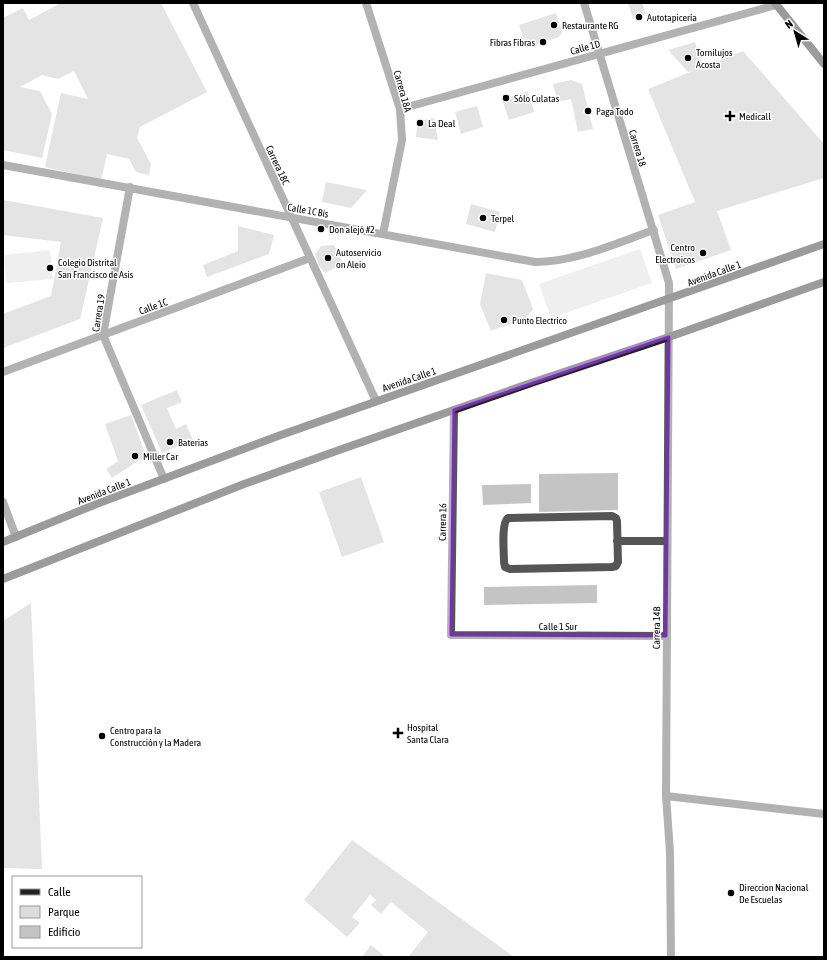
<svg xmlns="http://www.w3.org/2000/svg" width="827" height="960" viewBox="0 0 827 960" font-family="'Asap Condensed',sans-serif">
<rect width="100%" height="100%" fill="#fff"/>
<path fill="#dcdcdc" d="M640,249L652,283L551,318L539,284Z
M50,250L53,279L6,283L4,255Z"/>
<path fill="#c4c4c4" d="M61,3H161L207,92L140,127L137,138L151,164L149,175L136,172L129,159L107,154L101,180L45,167L61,93L88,99L74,71L58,79L42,75L20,87L40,91L52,114L42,158L3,150V18L23,8L29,20Z
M628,3H642L646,14L633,19Z
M556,13L562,32L559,37L526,48L519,25Z
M695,42L703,67L743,51L824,144V178L717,211L731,250L676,269L658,215L695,202L648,89L695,70L688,72L668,50Z
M571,80L582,84L593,129L578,132L571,99L558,102L553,84Z
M528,91L534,112L509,120L502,99Z
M477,106L483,127L461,134L455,112Z
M434,118L438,140L416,137L417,126L424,120Z
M326,182L367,190L351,208L322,202Z
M3,200L103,218L80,319L3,348V314L51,296L61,242L3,235Z
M471,204L500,212L495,232L466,224Z
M238,226L274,235L269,254L207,277L203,265L238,251Z
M334,245L343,263L325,273L319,266L315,254L321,246Z
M486,273L522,280L533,309L527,317L491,331L480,304Z
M177,390L182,402L167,408L176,429L186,424L193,440L162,453L141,405Z
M131,415L146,456L112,478L106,469L118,461L105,424Z
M618,473V510L539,512V474Z
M361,477L384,542L342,557L319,492Z
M531,484V503L483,505L482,485Z
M597,585V603L484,605V587Z
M31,603L42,869L3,868V621Z
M352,840L514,957H408L428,932L391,902L381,914L371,905L376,900L370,895L352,917L360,923L347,937L304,900Z
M371,945L386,957H362Z"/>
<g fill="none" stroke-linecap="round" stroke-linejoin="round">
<path stroke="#555" stroke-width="8" d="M612,516L616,518L617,521L618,562L616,566L612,567L510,569L505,567L504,562C504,552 501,523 508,518Z
M617,541H667"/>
<path stroke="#555" stroke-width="8" d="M193,3L376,401
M366,3L400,109L402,140L383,234
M584,3L669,283L666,796L670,852L671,957
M400,109L776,5
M3,165L535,262C576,262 616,243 654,230
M130,187L103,335L164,479
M3,372L310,258
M454,410L451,635L666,636
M3,502L16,537
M666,796L824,814"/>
<path stroke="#222" stroke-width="8" d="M775,3L824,64
M3,542L99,503L278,436L824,244
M3,579L244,484L342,449L534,382L669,337L824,282"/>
</g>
<path d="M0 0H827V960H0ZM669,337L666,636L451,635L454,410Z" fill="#fff" fill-opacity=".55" fill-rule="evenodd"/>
<path fill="none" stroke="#7b2cbf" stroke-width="3" stroke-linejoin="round" d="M669,337L666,636L451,635L454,410Z"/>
<g fill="#000" stroke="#fff" stroke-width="1.5">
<circle cx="639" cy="17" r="4"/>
<circle cx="554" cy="25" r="4"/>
<circle cx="543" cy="42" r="4"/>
<circle cx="688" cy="58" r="4"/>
<circle cx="506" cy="98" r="4"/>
<circle cx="588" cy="111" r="4"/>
<path d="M728 110h4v4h4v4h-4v4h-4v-4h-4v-4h4z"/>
<circle cx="420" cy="123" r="4"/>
<circle cx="483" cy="218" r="4"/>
<circle cx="321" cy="229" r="4"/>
<circle cx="703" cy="253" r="4"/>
<circle cx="328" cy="258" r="4"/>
<circle cx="50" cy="268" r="4"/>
<circle cx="504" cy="320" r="4"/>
<circle cx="170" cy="442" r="4"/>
<circle cx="135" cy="456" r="4"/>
<path d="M396 727h4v4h4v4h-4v4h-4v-4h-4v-4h4z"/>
<circle cx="102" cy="736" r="4"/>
<circle cx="731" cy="893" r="4"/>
</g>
<g text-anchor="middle" stroke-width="3" stroke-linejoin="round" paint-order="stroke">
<g font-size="10" fill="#000" stroke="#fff" text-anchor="start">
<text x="647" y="21">Autotapicería</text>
<text x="562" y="29">Restaurante RG</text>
<text x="535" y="46" text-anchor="end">Fibras Fibras</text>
<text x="696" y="56">Tornilujos<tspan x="696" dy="12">Acosta</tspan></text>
<text x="514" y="102">Sólo Culatas</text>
<text x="596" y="115">Paga Todo</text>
<text x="739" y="120">Medicall</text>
<text x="428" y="127">La Deal</text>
<text x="491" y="222">Terpel</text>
<text x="329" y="233">Don alejó #2</text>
<text x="695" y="251" text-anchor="end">Centro<tspan x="695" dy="12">Electroicos</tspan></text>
<text x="336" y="256">Autoservicio<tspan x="336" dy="12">on Aleio</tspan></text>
<text x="58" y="266">Colegio Distrital<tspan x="58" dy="12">San Francisco de Asis</tspan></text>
<text x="512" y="324">Punto Electrico</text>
<text x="178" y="446">Baterias</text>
<text x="143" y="460">Miller Car</text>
<text x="407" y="731">Hospital<tspan x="407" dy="12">Santa Clara</tspan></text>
<text x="110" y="734">Centro para la<tspan x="110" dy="12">Construcción y la Madera</tspan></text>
<text x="739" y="891">Direccion Nacional<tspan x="739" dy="12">De Escuelas</tspan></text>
</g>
<g font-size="10" fill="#000" stroke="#fff">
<text transform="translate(585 47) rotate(-16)" y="4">Calle 1D</text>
<text transform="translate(403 91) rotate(75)" y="4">Carrera 18A</text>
<text transform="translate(638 148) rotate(73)" y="4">Carrera 18</text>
<text transform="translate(278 165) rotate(65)" y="4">Carrera 18C</text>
<text transform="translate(308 210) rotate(10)" y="4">Calle 1C Bis</text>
<text transform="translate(714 273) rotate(-20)" y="4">Avenida Calle 1</text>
<text transform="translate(153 306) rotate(-20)" y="4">Calle 1C</text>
<text transform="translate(98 313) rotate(-81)" y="4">Carrera 19</text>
<text transform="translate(409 379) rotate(-19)" y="4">Avenida Calle 1</text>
<text transform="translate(104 491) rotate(-21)" y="4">Avenida Calle 1</text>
<text transform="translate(442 522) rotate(-89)" y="4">Carrera 16</text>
<text x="558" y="630">Calle 1 Sur</text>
<text transform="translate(656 628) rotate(-89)" y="4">Carrera 14B</text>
</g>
</g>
<rect width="827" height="960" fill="none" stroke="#000000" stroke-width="8"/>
<rect x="12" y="876" width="130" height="72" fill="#ffffff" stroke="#999999"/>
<rect x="20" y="889" width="20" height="6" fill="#222222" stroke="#999999"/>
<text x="48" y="896" font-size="12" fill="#000000">Calle</text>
<rect x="20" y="906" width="20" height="12" fill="#dcdcdc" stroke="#999999"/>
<text x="48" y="916" font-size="12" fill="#000000">Parque</text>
<rect x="20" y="926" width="20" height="12" fill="#c4c4c4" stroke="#999999"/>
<text x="48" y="936" font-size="12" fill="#000000">Edificio</text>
<g transform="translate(795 32) rotate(323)" stroke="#ffffff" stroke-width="3" paint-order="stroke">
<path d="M0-3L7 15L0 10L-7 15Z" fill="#000000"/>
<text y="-6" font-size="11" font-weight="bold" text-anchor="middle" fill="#000000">N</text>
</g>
</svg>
